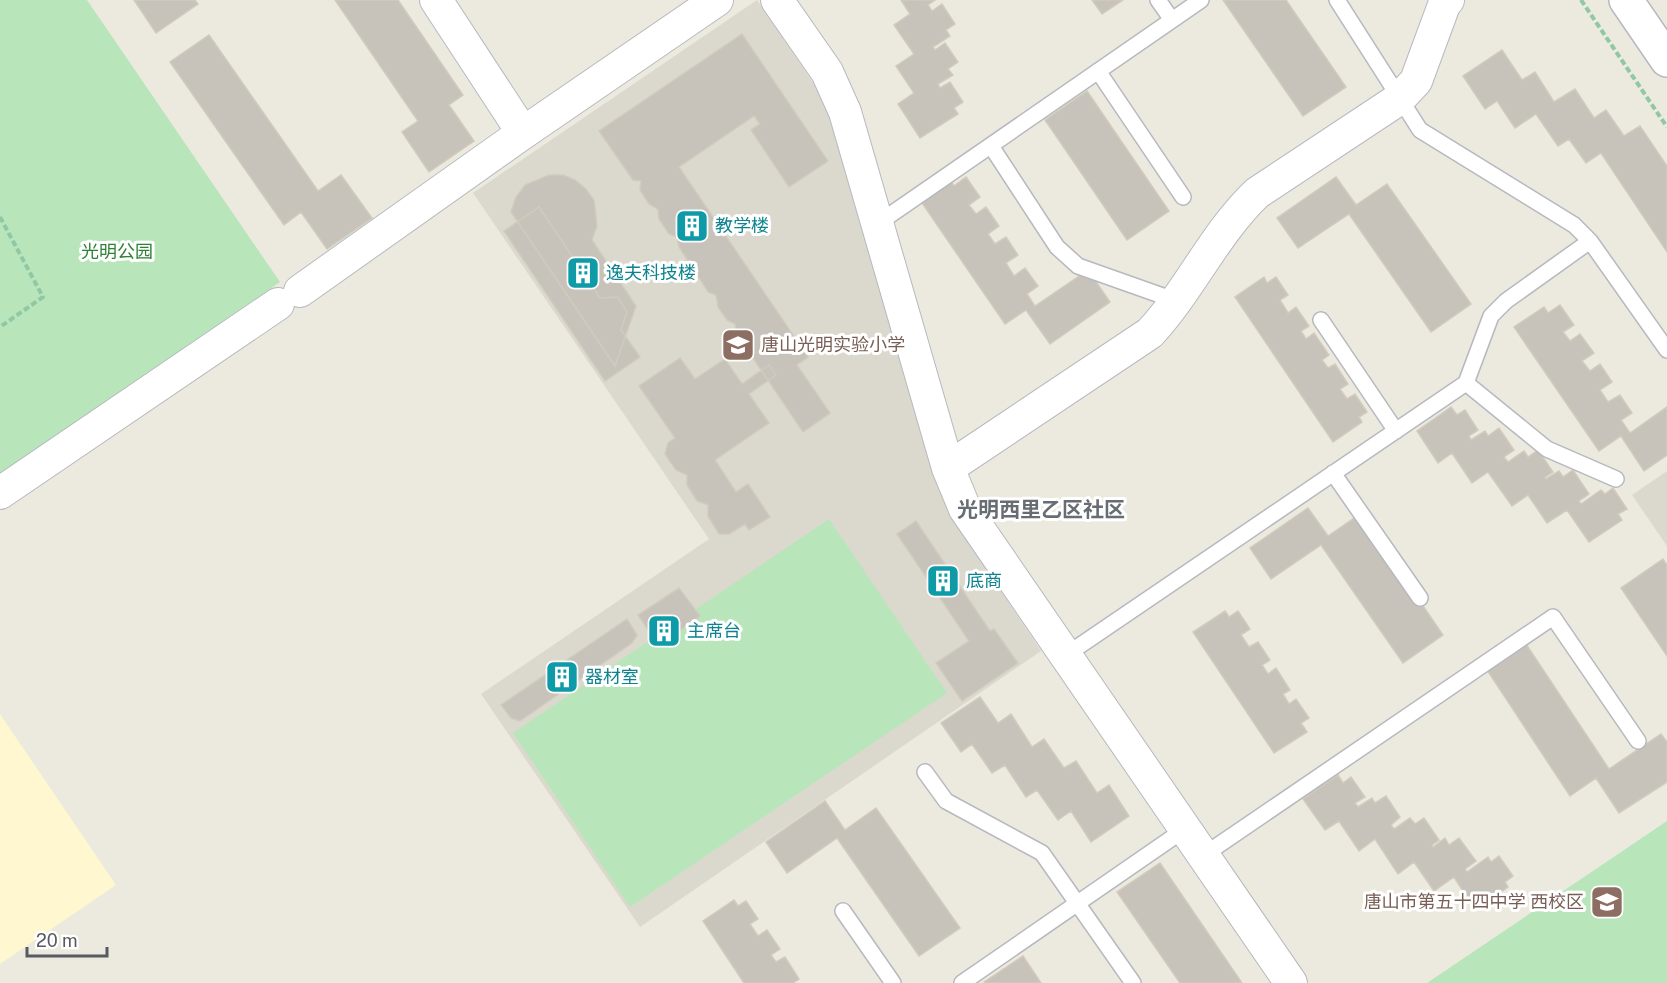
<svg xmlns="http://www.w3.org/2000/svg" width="1667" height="983" viewBox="0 0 1667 983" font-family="'Public Sans','Noto Sans SC',sans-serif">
<rect width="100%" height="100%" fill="#eceade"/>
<path fill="#fff7d0" d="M0,714L116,885L0,964Z"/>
<path fill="#dbd9cd" d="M757,0L818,90L835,131L944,497L959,529L1041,651L640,927L481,694L709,539L473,193Z
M1667,471V546L1632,495Z"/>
<path fill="#b8e6ba" d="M0,0H87L280,282L0,477Z
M829,519L947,693L630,907L513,733Z
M1667,821V983H1427Z"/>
<path fill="#c7c3bb" stroke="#d1cbbc" stroke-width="1.5" d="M134,0H195L198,4L156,33Z
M335,0H398L463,95L449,105L474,141L429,172L402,132L418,121Z
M901,0H935L928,5L932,11L942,4L955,24L946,30L950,36L933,47L935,50L945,43L958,62L948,69L953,75L938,84L940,88L950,82L963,102L954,108L958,114L920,138L898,104L914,93L896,66L914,54L894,25L910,14Z
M1092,0H1123L1102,14Z
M1223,0H1286L1346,87L1303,116Z
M742,34L828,161L789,187L751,130L760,124L754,116L679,167L808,357L797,365L830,413L803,432L736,333L735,324L727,320L718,307L716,295L708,292L698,276L697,266L688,261L679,247L677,237L669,234L659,219L658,209L649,204L640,190L641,181L633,180L599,131Z
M209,35L318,191L341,175L372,218L327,249L301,212L284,225L170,62Z
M1502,50L1522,80L1535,72L1554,102L1575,89L1594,118L1606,110L1624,136L1640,126L1667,166V252L1601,153L1586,163L1569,139L1558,146L1536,114L1515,128L1497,101L1485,109L1463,76Z
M1087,91L1169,211L1127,240L1045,120Z
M549,175H563L575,180L586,189L594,200L597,226L592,240L636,306L615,366L511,212L516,197L525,185Z
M966,177L980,197L969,205L976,214L986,207L999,226L988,234L995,244L1006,237L1018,255L1006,263L1014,276L1025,268L1038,286L1027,294L1035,306L1088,270L1110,302L1050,344L1026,310L1005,324L920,200L950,180L954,186Z
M1336,177L1356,205L1387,184L1471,304L1431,332L1349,214L1298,248L1277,218Z
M539,207L600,298L618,297L627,312L621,330L640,357L605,381L504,231Z
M1264,277L1267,283L1276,277L1288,295L1280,300L1288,313L1296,307L1309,326L1301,331L1306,339L1314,333L1329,355L1322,360L1328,368L1335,364L1348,384L1340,389L1347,399L1355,394L1367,412L1359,417L1362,422L1333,442L1235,297Z
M1560,305L1574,325L1563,332L1570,341L1580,334L1594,353L1582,361L1590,371L1600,364L1612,382L1600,390L1608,402L1620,395L1632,413L1621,420L1630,433L1667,407V455L1644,471L1621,436L1599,451L1514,327L1544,307L1548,313Z
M680,358L695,379L725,359L742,384L769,365L776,375L749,394L769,423L715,460L736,492L748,484L770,517L749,530L745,524L729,534H719L708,516V505L697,501L687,485V475L676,470L665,454L668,443L675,438L639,386Z
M1451,407L1457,415L1465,410L1478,430L1469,436L1471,440L1485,431L1488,436L1499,428L1514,450L1504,457L1508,462L1524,451L1528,457L1538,450L1553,472L1545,477L1546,479L1559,471L1563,477L1573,470L1589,494L1579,501L1581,504L1601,490L1605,494L1613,488L1627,509L1618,514L1622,520L1589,542L1567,510L1547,523L1528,495L1512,506L1488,472L1472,483L1452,453L1438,463L1417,431Z
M1308,508L1328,536L1360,514L1443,635L1403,663L1321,545L1271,579L1250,548Z
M916,521L990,631L994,629L1018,663L962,701L936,663L969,641L897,534Z
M1663,559L1667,565V656L1621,588Z
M679,588L700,616L659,646L638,615Z
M1225,611L1229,617L1238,611L1250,629L1241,635L1249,647L1258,642L1270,660L1262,665L1268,674L1276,668L1290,690L1283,694L1289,704L1296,699L1309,718L1301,723L1307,732L1274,753L1193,632Z
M627,619L637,635L632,643L520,721L511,718L501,705Z
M1526,644L1609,769L1661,734L1667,742V782L1619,813L1596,778L1570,796L1487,670Z
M980,697L998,723L1011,714L1032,747L1044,739L1064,768L1076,761L1097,793L1109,785L1129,816L1091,842L1071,811L1058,820L1037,790L1026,797L1005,765L992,773L972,744L961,752L941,723Z
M1338,775L1343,783L1351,777L1365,797L1355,803L1358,807L1372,798L1375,803L1386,796L1400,817L1391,825L1394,829L1410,818L1415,824L1424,818L1439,840L1432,845L1433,847L1445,838L1449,845L1459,838L1476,861L1465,869L1467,872L1488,857L1491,862L1499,856L1513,876L1505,882L1508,887L1475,910L1454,877L1434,891L1414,862L1398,874L1375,839L1359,851L1339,821L1325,830L1303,799Z
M825,801L845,830L876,808L960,928L919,956L837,838L787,873L766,842Z
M1160,863L1242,983H1180L1117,892Z
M734,900L738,906L746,901L758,919L750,924L758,936L767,930L780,949L771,955L776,962L785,957L799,979L793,983H744L703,921Z
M1023,956L1041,983H985L984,982Z"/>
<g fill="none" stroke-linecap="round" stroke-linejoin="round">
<defs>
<path id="service" d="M1158,0L1172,20
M1337,0L1420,130L1574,225L1590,241L1667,350
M1098,71L1183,197
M991,146L1057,247L1078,266L1177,301
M877,224L1201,0
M1321,320L1396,431
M1466,383L1491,316L1506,301L1590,241
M1333,473L1420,598
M1066,655L1466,383L1547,449L1616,479
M925,772L946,801L1042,853L1133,983
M1204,855L1553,617L1638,741
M843,911L893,983
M962,983L1185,829"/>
<path id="minor" d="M436,0L523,133L717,0
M777,0L827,72L845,112L948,468L965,509L1291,983
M300,291L523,133
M948,468L1150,333C1190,290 1214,234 1257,193L1399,99L1416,81L1444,5L1448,0
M0,493L278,304"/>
<path id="tertiary" d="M1626,0L1667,60"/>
</defs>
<use href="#service" stroke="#b6b9bf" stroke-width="18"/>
<use href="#minor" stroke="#b6b9bf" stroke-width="34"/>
<use href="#tertiary" stroke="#b6b9bf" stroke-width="36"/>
<path stroke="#91c7a3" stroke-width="4" stroke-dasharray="6 3" stroke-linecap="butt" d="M1581,0L1667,127
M0,217L43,297L0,327"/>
<use href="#service" stroke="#fff" stroke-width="15"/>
<use href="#minor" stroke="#fff" stroke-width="32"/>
<use href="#tertiary" stroke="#fff" stroke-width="33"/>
</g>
<defs>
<symbol id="building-square" viewBox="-11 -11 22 22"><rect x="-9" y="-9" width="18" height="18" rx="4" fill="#0f9aa8" stroke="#fff"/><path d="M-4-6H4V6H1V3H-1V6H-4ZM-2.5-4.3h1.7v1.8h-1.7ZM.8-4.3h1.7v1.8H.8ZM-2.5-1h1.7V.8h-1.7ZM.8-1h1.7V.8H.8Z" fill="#fff"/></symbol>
<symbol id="school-square" viewBox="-11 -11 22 22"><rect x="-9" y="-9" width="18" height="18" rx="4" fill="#8d6e63" stroke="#fff"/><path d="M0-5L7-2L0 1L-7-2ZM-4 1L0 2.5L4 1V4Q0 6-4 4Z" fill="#fff"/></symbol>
</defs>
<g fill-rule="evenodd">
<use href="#building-square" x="673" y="207" width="38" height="38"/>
<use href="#building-square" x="564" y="254" width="38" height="38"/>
<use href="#school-square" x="719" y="326" width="38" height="38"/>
<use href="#building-square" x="924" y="562" width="38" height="38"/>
<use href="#building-square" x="645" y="612" width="38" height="38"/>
<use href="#building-square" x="543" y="658" width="38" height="38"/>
<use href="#school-square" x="1588" y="883" width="38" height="38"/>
</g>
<g text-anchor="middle" stroke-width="6" stroke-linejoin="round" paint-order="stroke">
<g font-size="18" fill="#0d838f" stroke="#fff" text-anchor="start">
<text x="715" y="232">教学楼</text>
<text x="606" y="279">逸夫科技楼</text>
<text x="966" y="587">底商</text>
<text x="687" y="637">主席台</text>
<text x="585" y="683">器材室</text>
</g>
<g font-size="18" fill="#2e8236" stroke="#fff">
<text x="117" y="258">光明公园</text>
</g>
<g font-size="18" fill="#785e54" stroke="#fff" text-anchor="start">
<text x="761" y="351">唐山光明实验小学</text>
<text x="1584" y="908" text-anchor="end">唐山市第五十四中学 西校区</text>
</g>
<g font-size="21" font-weight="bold" fill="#686d73" stroke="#fff">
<text x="1041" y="517">光明西里乙区社区</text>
</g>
</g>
<path d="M27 947v9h80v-9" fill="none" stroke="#575b61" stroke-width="3"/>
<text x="36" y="947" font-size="18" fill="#575b61" stroke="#ffffff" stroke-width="4.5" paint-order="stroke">20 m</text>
</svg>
